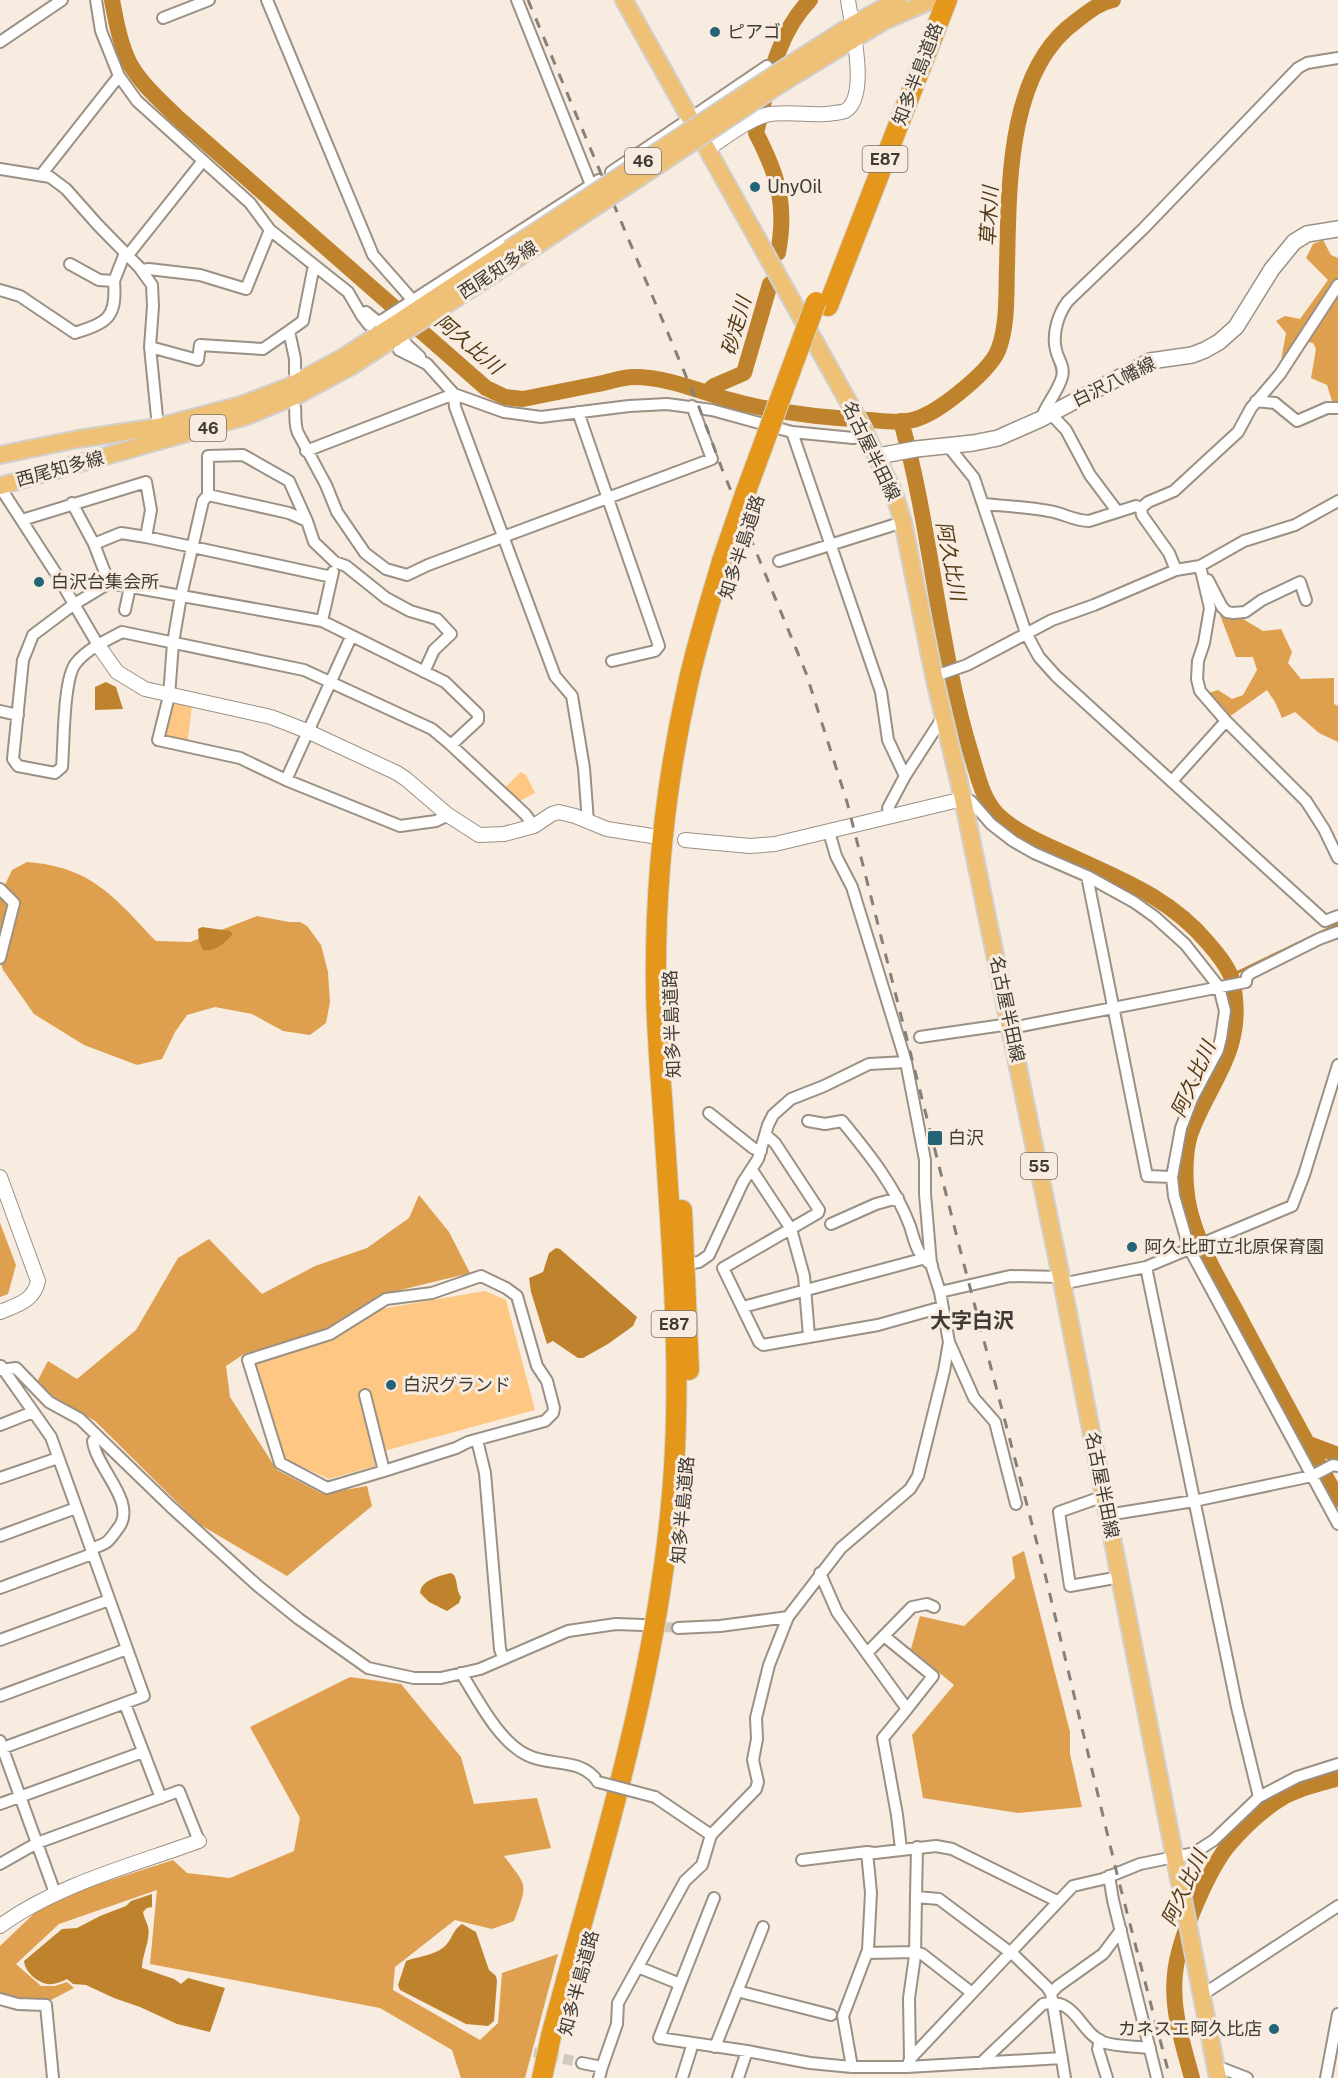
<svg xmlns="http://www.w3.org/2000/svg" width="1338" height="2078" viewBox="0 0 1338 2078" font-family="'Public Sans','Noto Sans JP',sans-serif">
<rect width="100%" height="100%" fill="#f7ecdf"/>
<path fill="#fec783" d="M171,703L192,706L187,746L158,740Z
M521,772L526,775L535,793L516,803L501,791Z
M485,1291L506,1300L535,1410L373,1454L375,1466L329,1479L287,1460L269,1433L247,1359L350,1329L374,1310Z"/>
<path fill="#dea04e" d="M1323,240L1331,255L1338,258V404H1333L1327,385L1311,378L1316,349L1313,343L1297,340L1280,366L1286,333L1276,321L1285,316L1300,319L1328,280L1306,258L1313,244Z
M1220,615L1243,619L1263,631L1281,629L1292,652L1288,663L1301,679L1334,678V704L1338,706V742L1319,733L1295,712L1282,718L1275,702L1267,690L1229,717L1206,694L1218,690L1232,699L1243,695L1257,670L1253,657H1236Z
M27,862C92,867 114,897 156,941L190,942L257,916L289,922H300L307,926L321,945L328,972L330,1002L326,1023L310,1035L283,1031L252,1014L215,1007L187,1015L175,1032L162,1059L137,1065L84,1045L34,1014L3,970L0,960V895L12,870Z
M419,1195L449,1232L470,1273L384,1294L329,1329L244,1354L226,1366L230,1397L277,1470L323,1494L367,1486L372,1506L287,1576L199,1524L95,1421L47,1393L37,1382L48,1361L77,1379L136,1330L178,1258L209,1239L262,1294L315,1266L367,1248L409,1218Z
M0,1223L16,1265L8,1294L0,1297Z
M1024,1551L1070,1732V1754L1082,1807L1018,1813L923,1798L912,1735L954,1685L911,1649L920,1616L964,1626L1015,1578L1012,1557Z
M350,1677L401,1684L461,1757L474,1804L537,1798L551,1848L504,1856C528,1888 528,1882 514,1921L492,1929L455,1920L395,1967L393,1990L480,2040L498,2023L502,1973L558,1954L525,2078H461L452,2050L380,2008L150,1964L157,1890L59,1924L16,1964L41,1986H55L67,1982L74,1988L51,2000L0,2006V1946L47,1901L173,1860L187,1873L230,1878L294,1851L300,1818L250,1727Z"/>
<path fill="#bf832d" d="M106,682L116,687L123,709L95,710V687Z
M202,927L230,931L233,934C226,942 214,953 203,950L199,942L198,929Z
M556,1248L560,1249L637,1317L633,1326L608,1344L583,1358H578L553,1341L547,1344L531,1292L529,1278L543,1272L549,1253Z
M451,1573L454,1575C458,1582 456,1590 461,1597L459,1603L447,1611L429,1602L420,1593C421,1580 439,1576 451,1573Z
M152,1894V1907L147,1908L143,1912C144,1918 147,1922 148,1927C151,1940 142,1954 142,1968L174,1979L181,1984L188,1978L225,1988L210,2032L177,2024L140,2007L114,1998L86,1985L73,1984L67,1979C61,1982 54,1985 47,1984C37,1982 25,1972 24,1961L62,1929L77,1928L100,1916L126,1906L131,1901Z
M462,1924L476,1932L489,1970L496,1976L497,1981L494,2021L488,2026L466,2024L400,1990L398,1985L406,1961C419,1956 433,1956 444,1947C452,1940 453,1929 462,1924Z"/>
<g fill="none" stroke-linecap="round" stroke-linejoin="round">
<path stroke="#bf832d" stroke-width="3" d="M1232,975L1338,924"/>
<path stroke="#bf832d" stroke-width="16" d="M112,0C116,21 120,44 130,64C142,85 160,100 177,117L486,388L505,397L523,399C548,394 573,389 598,384C609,382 622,377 634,377C665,377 697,390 726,399C772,412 822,418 869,420C885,421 904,424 919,418C941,410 992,370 999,348C1008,322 1006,293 1007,267C1009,190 1006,72 1075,22C1087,13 1098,3 1113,0
M778,253C787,205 778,175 756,133C768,87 775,36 810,0
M707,392L714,386L744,373L770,284
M901,421C932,532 938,648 972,757C978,777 983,800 998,815C1016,832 1041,843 1064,853C1117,878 1169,896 1208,943C1216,952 1225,963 1230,974C1234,981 1234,991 1235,999C1241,1055 1207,1086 1190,1135C1185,1151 1185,1170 1186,1186C1189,1236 1222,1283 1244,1326C1275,1384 1306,1442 1338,1499
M1309,1444L1338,1455
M1192,2078C1183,2044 1171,2010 1175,1974C1178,1940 1206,1875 1227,1847C1242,1829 1262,1810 1282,1798C1298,1788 1320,1784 1338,1778"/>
<path stroke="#d2c9bd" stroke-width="10" stroke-dasharray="10 5" stroke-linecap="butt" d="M650,1626L678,1628
M534,2052L582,2063"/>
<defs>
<path id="minor" d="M96,0L101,31L119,76L137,101L250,203L270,230L348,292L362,316L369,325
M267,0L373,255L409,296
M517,0L591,185
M163,18L209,0
M0,42L62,0
M0,169L50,177L66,189L97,224L139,267L152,285L153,306L150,347L158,427
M611,172L767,66
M41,175L119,76
M128,255L202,162
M70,264L99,280L114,281L125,253
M141,270L149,269L200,275L246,289L270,230
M0,290L20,296L75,333C107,322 117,319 114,281
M366,312L378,322L384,319L599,180
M404,342L420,357
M150,347L198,360L200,345L263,349L289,331
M399,350L427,364L454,394L504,412L541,417L629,406L667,404L712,410L792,432L853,438L867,436
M295,373V359L289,331L303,321L314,265
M454,394L455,407L555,676L572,696L584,768L588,822
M1256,401L1275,403L1297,421L1327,408H1338
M295,407C296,416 294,424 298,433L326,485L337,512L365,553L386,569L407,575L428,565L712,459L692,406
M578,412L659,646L655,651L612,661
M1051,414L1066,430L1090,475L1117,511
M1041,419C1046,404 1058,392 1062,377C1065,366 1058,360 1056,350C1052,334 1058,314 1068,301L1143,229L1298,68L1307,63L1338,58
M792,432L881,692L888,740L905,776
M948,446L974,478L1026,633L1039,657L1056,676L1325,921L1338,916
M306,451L454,394
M0,487L57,575L98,645
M208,495V456L243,455L289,481L307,521
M72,503L94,544L109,583
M983,504C1005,506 1027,507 1049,511C1063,513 1074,521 1089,521L1136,506L1141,508
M22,520L146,482L151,510L146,537L332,577
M94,544L121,533L146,537
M779,561L903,522
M1200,566L1210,608L1204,643L1198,661L1197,679L1200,691L1226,721L1306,801L1324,829L1338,858
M1176,570L1169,553L1142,515L1141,508L1148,502L1174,491L1238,432L1251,408L1280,374L1338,285
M1208,580L1222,607L1227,612L1233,613L1245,612L1262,600L1300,582L1306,600
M125,610L130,587
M322,621L333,572
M424,672L434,650L451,634L437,619L410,611L386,598L346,566L335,562L314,542L307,521L289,513L208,495L203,501L181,596L173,643L169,696L158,740L240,758L286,780L400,826L436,821L448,815
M944,673L967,665L1052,620L1094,605L1176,570L1200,566L1244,541L1295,525L1338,501
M0,711L18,715
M451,745L432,729L304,670L122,632C107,640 87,649 76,663C63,678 64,745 62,767L55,773L18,766L13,759L23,660L33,635L73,605L109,583L322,621L445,682L478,714V720L451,745L525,814L534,826
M286,780L351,637
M1172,781L1226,721
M963,799L971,801L991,824L1013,841L1034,853L1087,876L1134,902L1155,917L1185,944L1219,987L1225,1011L1221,1038L1218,1050L1192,1099L1181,1128L1172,1177L1174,1196L1189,1248L1338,1524
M890,817L888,808L905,776L943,717
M1087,876L1147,1176L1172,1177
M0,889L14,903L0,958
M1011,1028L1246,982L1247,976L1251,973L1319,939L1338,932
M920,1037L1010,1024
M709,1113L753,1148L761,1151
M808,1121L825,1124L842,1121C869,1154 895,1186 910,1226C915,1242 917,1256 932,1265
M766,1135L775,1143L819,1210L818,1213L723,1268L759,1342L763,1345L878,1325L942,1307
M752,1170L791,1229L804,1276L809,1336
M831,1224L876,1204L898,1198
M692,1263L699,1262L709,1255L743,1182L758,1159L768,1125L773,1115L791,1099L824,1086L869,1064L906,1062
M1146,1267L1237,1707L1259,1797
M1061,1284L1146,1267L1292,1206L1304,1175L1338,1065
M940,1292L1010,1276L1061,1277
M743,1307L922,1259
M949,1342L974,1398L995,1422L1016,1504
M0,1370L16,1368L49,1402L80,1419L171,1507L258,1586L299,1619L368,1668L414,1678H441L480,1669L568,1631L616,1624L643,1625
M365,1395L384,1471L456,1448L468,1442L545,1421L553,1413L554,1408L547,1381L537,1366L517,1296L506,1288L481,1276L432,1293L386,1299L330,1334L248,1360L280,1463L327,1488L384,1471
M0,1425L33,1412
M477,1440L485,1473L500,1649L503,1658
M0,1478L58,1458
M1104,1496L1059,1512L1070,1586L1120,1577
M1107,1515L1194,1501L1312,1476L1333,1465L1338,1466
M0,1536L76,1508
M91,1549C110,1542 107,1543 119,1527C137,1502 96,1468 93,1441L97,1436
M820,1573L837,1612L907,1709L883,1738L897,1815L901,1849
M0,1588L92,1554
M678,1628L720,1626L788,1617
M884,1636L933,1676L907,1709
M0,1640L109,1600
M867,1653L912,1607L927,1604L934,1607
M461,1673C478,1699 498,1741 527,1755C550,1767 582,1757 598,1782
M0,1696L127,1649
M125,1704L161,1798
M0,1741L55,1893
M0,1749L144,1696L51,1437L1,1366
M655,1797L711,1835
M0,1804L143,1752
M917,1847L916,1897L939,1899L1015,1956L1047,1987L1051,1993L1065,2078
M802,1860L867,1852
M0,1864L37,1843L179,1791L199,1841
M1109,1876L1113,1900L1157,2078
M867,1953L915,1952L922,1954L972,1993
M638,1967L680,1984L659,2038L747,2051L810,2063L852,2067H907L910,2059L1073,1886L1103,1879L1140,1864L1194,1853L1214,1840L1259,1797L1297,1777L1338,1764
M680,1984L714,1898
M737,1991L831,2015
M1051,1993L1058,1986L1103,1954L1121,1930
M1202,1995L1338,1906
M0,1999L18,2004L46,2005L53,2078
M1100,2040L1098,2049L1107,2078
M715,2047L763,1927
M910,2059L909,1998L915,1956L916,1897
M582,2063L602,2067L599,2078
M981,2063L1043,2004C1077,1997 1079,2032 1103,2042C1117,2047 1135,2046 1150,2048
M1216,2066L1247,2078
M602,2067L617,2024L618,2003L685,1881L702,1865L711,1835L756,1789L758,1782L753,1760L757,1739L756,1718L769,1665L788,1617L841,1548L910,1489L918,1476L944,1371L949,1342L940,1292L931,1264L925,1194V1160L906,1062L852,887L836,856L829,832
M852,2067L843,2016L868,1950L871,1893L867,1852L875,1853L936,1846L952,1849L1057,1901
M907,2067L1062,2058
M682,2078L693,2043
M738,2078L747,2051
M1326,2078L1338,2014"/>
<path id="tertiary" d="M706,150C725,138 745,121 766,115C780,111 810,115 826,114C832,113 840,113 845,111C870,97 851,23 848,0
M98,645L117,672L145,689L271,717L307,731L397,773L406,779L448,815L479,835L504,834L534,826L552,814L559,812L575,816L607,829L652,836
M685,840L750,846L775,844L963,799
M0,1177L38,1281C34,1301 17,1305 0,1312
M0,1926C56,1885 133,1865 199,1841"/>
<path id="secondary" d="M878,456L916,449L973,443L998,438L1041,419L1150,361L1192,355L1205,350L1219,342L1236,327L1272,269L1294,242L1307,234L1338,229"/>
<path id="primary" d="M624,0L863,428L894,493L903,522L934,676L963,799L1061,1277L1218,2078
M777,73L852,25L898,0
M782,83L884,21L932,0
M0,455L78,439L158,427L241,405L288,387L342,358L392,326L509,249
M0,486L244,417L298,395L350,367L515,260"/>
<path id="motorway" d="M828,306L947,0
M682,1210L689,1370
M542,2078L551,2036C603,1842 666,1651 675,1449C680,1341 671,1233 664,1126C661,1078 656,1030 656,983C655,883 666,781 688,684C697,643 710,602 722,561"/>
</defs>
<use href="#minor" stroke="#9b9084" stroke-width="14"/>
<use href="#tertiary" stroke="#9b9084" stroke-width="16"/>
<use href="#secondary" stroke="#9b9084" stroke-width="18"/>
<use href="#primary" stroke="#d1d0cf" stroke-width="20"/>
<use href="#motorway" stroke="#d1d0cf" stroke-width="22"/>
<use href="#minor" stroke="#fff" stroke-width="10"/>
<use href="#tertiary" stroke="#fff" stroke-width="14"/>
<use href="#secondary" stroke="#fff" stroke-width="15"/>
<use href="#primary" stroke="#efc176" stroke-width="16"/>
<use href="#motorway" stroke="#e4971b" stroke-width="20"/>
<path stroke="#878078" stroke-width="3" stroke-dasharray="10 10" stroke-linecap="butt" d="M528,0L699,407L722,469L806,673L847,802L961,1253L1044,1570L1117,1874L1170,2078"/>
<defs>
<path id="minor-bridge" d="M598,1782L655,1797"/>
<path id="primary-bridge" d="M509,249L777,73
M515,260L782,83"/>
<path id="motorway-bridge" d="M722,561L745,494L816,302"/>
</defs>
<use href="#minor-bridge" stroke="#9b9084" stroke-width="14" stroke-linecap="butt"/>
<use href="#primary-bridge" stroke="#d1d0cf" stroke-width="20" stroke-linecap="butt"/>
<use href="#motorway-bridge" stroke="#d1d0cf" stroke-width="22" stroke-linecap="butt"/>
<use href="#minor-bridge" stroke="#fff" stroke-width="10"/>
<use href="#primary-bridge" stroke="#efc176" stroke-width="16"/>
<use href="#motorway-bridge" stroke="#e4971b" stroke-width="20"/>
</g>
<g fill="#236478" stroke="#f7ecdf" stroke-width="2">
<circle cx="715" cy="32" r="6"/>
<circle cx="755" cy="187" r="6"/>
<circle cx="39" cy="582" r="6"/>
<rect x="927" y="1130" width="16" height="16" rx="3"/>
<circle cx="1132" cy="1247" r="6"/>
<circle cx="391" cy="1385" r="6"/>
<circle cx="1274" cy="2029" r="6"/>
</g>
<g text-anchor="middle" stroke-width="6" stroke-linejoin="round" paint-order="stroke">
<g fill="#f7ecdf" stroke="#777069" stroke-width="1.5">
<rect x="862.5" y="146" width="45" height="26" rx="4.5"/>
<rect x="625" y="148" width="36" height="26" rx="4.5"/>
<rect x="190" y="415" width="36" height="26" rx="4.5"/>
<rect x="1021" y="1153" width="36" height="26" rx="4.5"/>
<rect x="651.5" y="1311" width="45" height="26" rx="4.5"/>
</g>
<g font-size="16" font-weight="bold" fill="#403b36">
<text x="885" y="165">E87</text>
<text x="643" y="167">46</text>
<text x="208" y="434">46</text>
<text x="1039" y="1172">55</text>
<text x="674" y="1330">E87</text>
</g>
<g font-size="18" fill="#403b36" stroke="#f7ecdf" text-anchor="start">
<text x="727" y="38">ピアゴ</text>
<text x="767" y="193">UnyOil</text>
<text x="51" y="588">白沢台集会所</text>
<text x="948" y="1144">白沢</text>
<text x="1144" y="1253">阿久比町立北原保育園</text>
<text x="403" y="1391">白沢グランド</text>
<text x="1262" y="2035" text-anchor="end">カネスエ阿久比店</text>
</g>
<g font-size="18" fill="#403b36" stroke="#f7ecdf">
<text transform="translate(918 74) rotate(-69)" y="6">知多半島道路</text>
<text transform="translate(498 270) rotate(-33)" y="6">西尾知多線</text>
<text transform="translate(1114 382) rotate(-26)" y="6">白沢八幡線</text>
<text transform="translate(871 451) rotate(64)" y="6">名古屋半田線</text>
<text transform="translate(60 469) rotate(-15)" y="6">西尾知多線</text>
<text transform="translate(742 547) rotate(-72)" y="6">知多半島道路</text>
<text transform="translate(1007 1009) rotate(78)" y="6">名古屋半田線</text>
<text transform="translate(672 1024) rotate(-92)" y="6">知多半島道路</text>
<text transform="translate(1102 1485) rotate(79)" y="6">名古屋半田線</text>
<text transform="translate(683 1510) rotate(-85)" y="6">知多半島道路</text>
<text transform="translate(579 1983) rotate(-75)" y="6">知多半島道路</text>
</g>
<g font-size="20" font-style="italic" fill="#533917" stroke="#f7ecdf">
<text transform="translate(989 216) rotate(-87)" y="7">草木川</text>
<text transform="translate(736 326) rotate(-74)" y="7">砂走川</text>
<text transform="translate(469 344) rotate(40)" y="7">阿久比川</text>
<text transform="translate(951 561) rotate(79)" y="7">阿久比川</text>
<text transform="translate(1193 1079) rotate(-66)" y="7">阿久比川</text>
<text transform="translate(1184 1888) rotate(-65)" y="7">阿久比川</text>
</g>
<g font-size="21" font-weight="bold" fill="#403b36" stroke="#f7ecdf">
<text x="972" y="1328">大字白沢</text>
</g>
</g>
</svg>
